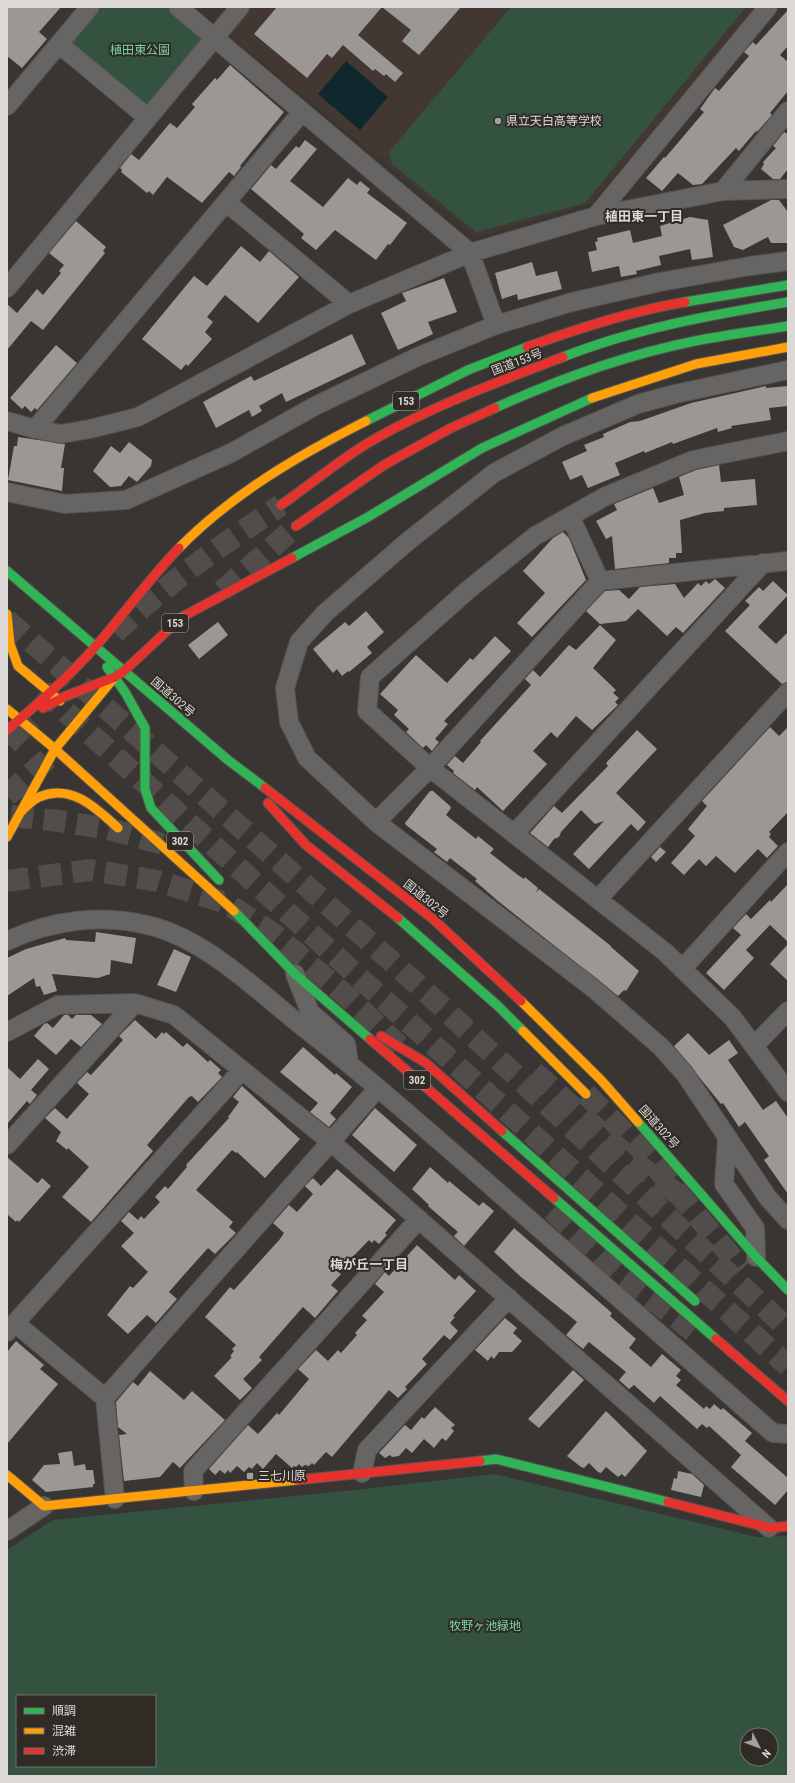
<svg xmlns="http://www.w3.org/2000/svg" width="795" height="1783" viewBox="0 0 795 1783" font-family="'Roboto Condensed','Noto Sans JP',sans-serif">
<rect width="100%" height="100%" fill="#383533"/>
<path fill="#433831" d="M250,7H757L591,204L476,237L231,37V29Z"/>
<path fill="#335240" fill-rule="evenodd" d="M96,7H166L200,36L201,43L149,106L141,107L70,47L69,39Z
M511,7H746L585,203L476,232L392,164L389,152Z
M495,1474L757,1537L788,1536V1776H7V1550L53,1520L345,1491ZM17,1696H155V1766H17ZM747,1735H771V1759H747Z"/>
<path fill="#10272e" d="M346,61L388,97L360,130L318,94Z"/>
<path fill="#9a9795" d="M7,7H61L39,32L47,39L22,68L7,56Z
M277,7H382L358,35L403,73L395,82L386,74L384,76L375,69L373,71L343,45L332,58L327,54L307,78L254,34Z
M382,7H461L419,55L402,41L411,30Z
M788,10V46L780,55L788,62V91L770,113L772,115L757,132L756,131L739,151L736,148L702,184L693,185L678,173L662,191L646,178L664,157L665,158L704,112L700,109L715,88L719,91L749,56L744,52L753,42L756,45Z
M230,65L284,112L240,166L241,167L234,176L229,172L202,203L167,177L153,195L149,191L147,193L121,172L122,170L120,168L131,154L139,160L170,123L177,128L195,107L192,104L215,78L217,80Z
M784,132L788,134V169L780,179H773L761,169L764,164L763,162L776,148L773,146Z
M305,140L317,149L290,181L323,207L348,178L357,185L360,181L370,189L367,193L407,223L390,245L388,244L376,260L335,230L316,250L301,238L304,234L251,189L271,165L276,169L296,146L299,148Z
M771,200H779L788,212V243H771L768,237L743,250L734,247L723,225Z
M690,217L708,220L713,257L692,260L690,249L659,256L661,265L636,271L637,274L621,277L619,266L592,272L588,252L597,250L595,242L598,241L597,238L630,230L633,243L662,236L660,226Z
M76,221L106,247L103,251L105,253L43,330L31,321L7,350V304L17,313L37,289L43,295L61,273L59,271L64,265L49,253Z
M241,246L260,262L269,251L299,277L258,323L225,295L207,317L213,322L205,332L212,339L188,366L186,364L181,370L142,339L194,276L207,286Z
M532,262L536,276L557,271L562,289L518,300L517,294L502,299L495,273Z
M444,278L457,312L428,322L433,334L398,350L381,313L406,301L402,293Z
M352,334L366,364L286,402L282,393L259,406L262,411L252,417L249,410L216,428L203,402L251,376L254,381Z
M56,345L77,363L37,410L35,408L31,412L25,406L22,409L10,398Z
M766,386V388L788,386V406L769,408L771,420L731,426L732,428L718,432L717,428L673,444L672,442L645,453L644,451L615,463L620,475L588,488L582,475L570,480L562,462L587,451L584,445L604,437L603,434L630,422L640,421L691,403Z
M18,437L65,444L61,468H64L62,491L8,480L14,446H17Z
M129,442L152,460L151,466L137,482L129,476L121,486L110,487L93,471L111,446L120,453Z
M719,465L721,482L755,479L757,505L724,508V511L705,513L680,520L682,553H676V558H669V563L615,569L612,536L606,539L596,521L617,510L614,504L653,488L659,503L684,495L679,477L696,470Z
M563,532L569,538L586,580L532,637L517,623L545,593L523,571L553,538Z
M715,579L725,588L683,633L676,627L667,636L638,609L626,621L600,624L586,611L605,591L619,590L629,599L640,587L675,584L684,598L698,583L701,586L706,581L709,584Z
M773,581L788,595L758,627L776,644L788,632V682L782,684L725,631L750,605L745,601L759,587L763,591Z
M366,611L384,632L367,647L372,653L349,672L348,671L342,676L337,669L333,673L313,649L345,622L349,626Z
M218,622L228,635L199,659L188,645Z
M600,625L616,640L593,668L616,690L613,693L619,698L615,702L618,705L592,730L576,716L557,738L551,732L533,751L547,764L503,811L477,787L475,790L453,773L454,771L447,765L455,756L463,763L481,742L480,741L531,685L525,679L533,670L540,677L569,645L576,650Z
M495,636L511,651L444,721L448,724L435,739L439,742L432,751L426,745L423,748L406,732L409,729L394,715L398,710L380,694L416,655L447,683L470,658L473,660Z
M770,727L779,736L788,727V812L769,832L771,834L769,837L778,846L767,858L758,849L735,873L716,856L706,866L699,859L684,875L671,863L695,836L688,829L707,806L702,801Z
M637,730L657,749L616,793L646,822L638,831L631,824L589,869L573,854L604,821L595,824L581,810L561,832L559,837L554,839L548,847L530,833L554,806L562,813L608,766L606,763Z
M430,791H433L450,806L451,808L446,815L476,839L478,836L494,849L490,853L518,875L524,879L525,877L538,888L536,893L539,889L611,946V947L639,971L626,991L624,990L618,996L498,901L475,881L477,879L450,858L447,862L434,852L437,849L406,825L405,823Z
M660,847L666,852L656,862L651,857Z
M788,884V942L770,925L746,950L754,958L724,990L706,973L741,935L733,928L746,914L751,919L770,900L771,902Z
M96,932L136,938L132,964L111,960L110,974L98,978L52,974L57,991L44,995L40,986L36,987L34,978L7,996V958L26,949L65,938L66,940L95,942Z
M788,944V981L770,964Z
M174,949L191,957L176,992L157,985Z
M64,1015H68L72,1019L76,1015H91L102,1024L81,1047L71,1039L56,1055L34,1036L44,1024L47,1023L53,1028Z
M135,1020L156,1039L162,1032L164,1034L166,1032L183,1047L187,1043L208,1062L210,1060L221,1070L218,1073L222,1077L198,1102L192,1096L189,1097L147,1145L153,1151L91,1222L62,1197L89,1167L68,1148L67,1150L56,1141L61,1132L45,1118L55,1108L67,1119L89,1094L77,1083L87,1072L91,1075L123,1040L119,1036Z
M688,1033L709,1055L729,1040L738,1053L728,1060L763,1110L776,1101L788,1118V1194L764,1160L769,1156L745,1122L739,1127L723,1103L721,1104L674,1046Z
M303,1047L335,1075L336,1073L352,1087L330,1113L336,1119L329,1127L310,1112L318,1103L280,1072Z
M38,1059L49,1069L31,1090L37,1095L30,1104L27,1101L7,1124V1067L20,1079Z
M242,1086L300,1139L265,1178L237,1152L236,1153L232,1150L196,1190L233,1222L229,1227L236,1233L215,1254L208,1248L182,1277L169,1292L177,1299L156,1323L147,1315L128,1334L107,1315L130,1286L133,1288L148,1272L121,1246L134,1233L121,1221L129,1212L138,1220L141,1216L144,1219L160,1202L155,1197L165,1186L168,1189L187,1167L186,1165L229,1118L228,1117L239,1102L233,1097Z
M375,1108L417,1145L394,1172L352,1135Z
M7,1157L36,1182L38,1183L42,1178L51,1186L19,1222L17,1220L16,1222L7,1214Z
M430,1167L448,1183L449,1181L479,1206L483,1202L494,1211L464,1246L454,1236L458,1232L428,1206L429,1205L412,1189Z
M337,1169L396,1220L385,1233L387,1235L379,1244L374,1240L372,1243L369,1240L338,1272L341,1274L331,1285L338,1291L315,1318L303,1307L259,1357L262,1360L243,1379L252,1388L240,1400L214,1376L232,1357L230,1356L234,1351L232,1349L236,1345L205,1317L230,1287L234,1290L280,1239L284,1233L273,1223L289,1205L297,1212L313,1194L305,1186L313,1178L321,1186Z
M514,1228L612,1313L610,1316L636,1339L629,1348L651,1367L662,1354L681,1370L676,1376L681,1380L676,1385L704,1409L706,1406L710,1409L714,1404L721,1410L723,1408L752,1433L745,1441L788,1478V1490L775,1505L731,1467L741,1455L709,1426L707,1428L702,1424L697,1429L660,1396L654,1403L634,1385L629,1389L619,1380L626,1372L589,1342L583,1349L566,1335L577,1322L521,1277L494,1252Z
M417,1245L455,1280L459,1275L476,1291L453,1316L455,1317L450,1323L458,1331L450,1340L444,1335L422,1359L427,1364L405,1387L407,1389L398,1398L389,1390L332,1457L326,1452L314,1465L312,1463L309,1466L305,1465L302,1467L299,1464L296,1467L294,1466L292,1468L276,1454L263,1469L257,1463L252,1469L249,1467L244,1472L237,1466L230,1473L228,1470L225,1474L220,1470L215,1475L209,1469L248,1425L258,1434L277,1413L279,1415L309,1379L298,1369L316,1350L328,1361L338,1350L341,1353L357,1335L355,1333L367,1320L362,1316L384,1292L375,1284L385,1272L389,1276Z
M505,1318L517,1328L513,1333L522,1341L512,1352H499L494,1359L491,1356L488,1361L475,1350Z
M16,1341L44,1365L40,1369L58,1384L7,1444V1352Z
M573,1370L584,1380L539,1428L528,1419Z
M150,1371L184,1400L192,1391L225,1420L180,1468L173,1462L160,1477L124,1481L119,1435L127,1434L118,1427L116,1402L133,1382L138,1386Z
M435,1407L455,1425L451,1428L454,1431L446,1441L442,1438L434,1448L424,1439L412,1453L406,1448L399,1456L392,1457L390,1455L385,1458L379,1453L405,1425L411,1430L422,1417L424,1419Z
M606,1411L647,1451L625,1477L622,1474L618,1477L606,1467L601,1473L598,1472L589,1463L584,1468L581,1467L567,1456Z
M72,1451L74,1466L85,1464L86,1470H93L95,1484H93V1487L46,1492L32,1480L44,1465L60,1464L58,1453Z
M678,1471L692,1474L704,1485L701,1497L671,1490L674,1478L677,1479Z"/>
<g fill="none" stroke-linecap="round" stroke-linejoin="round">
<path stroke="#514d4b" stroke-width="22" stroke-dasharray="22 11" stroke-linecap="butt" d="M222,591L296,526
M7,620L427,993L788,1329
M115,633C165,584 223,544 281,505
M42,690L788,1366
M7,744L31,719
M7,796L48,758
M11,816L59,821L109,829L163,844
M7,881L90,870L158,881L226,903L275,935L350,999L399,1046
M534,1072L628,1157L681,1197
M586,1094L639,1147L742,1269
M552,1210L621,1275L693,1331"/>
<defs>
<path id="street" d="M178,7L470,253L496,325
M59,44L148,118
M7,106L90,7
M723,191L788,111
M226,202L349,304
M596,216L768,7
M7,288L240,7
M788,370L675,394L638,404L563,436L494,473L407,542L325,613L299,642L285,688L289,722L307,758L376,822L593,988L661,1047L685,1074L768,1198L788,1220
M7,421L35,429L61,434L90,429L138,417L349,304L470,253L596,216L723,191L788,189
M35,429L302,112
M788,441L693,460L606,496L535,536L468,590L370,677L367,711L430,768L665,952L733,1018L788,1092
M7,492L65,504L126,500L231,453L315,406L417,357L496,325L572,302L660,282L750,266L788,261
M570,516L600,581L788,561
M376,822L430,768L600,581
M514,834L763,563
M598,899L788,692
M7,941C51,920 104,913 151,926C204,939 256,989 298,1023C367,1077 433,1135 499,1193C590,1273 682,1353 773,1433L788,1434
M682,969L788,852
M295,974L310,1012L346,1044L349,1062
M7,1032L58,1005L135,1003L174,1015L331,1142L769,1528
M754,1046L788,1011
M727,1139L724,1184L755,1228L756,1257
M7,1145L135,1003
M15,1323L105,1398
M7,1332L242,1070
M362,1473L367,1450L509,1298
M194,1491L193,1471L419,1219
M115,1499L105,1398L378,1088
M7,1531L44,1506"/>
<path id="fast" d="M685,302L788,285
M563,357C636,328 712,315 788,302
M495,408C559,379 625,355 695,341C725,335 757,331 788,326
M366,421L468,370L527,347
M292,558L368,517L482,448L592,398
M7,571L228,760L265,788
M107,667L125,692L145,728V789L151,808L219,880
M234,911L295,974L370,1039
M398,918L498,1006L523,1031
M638,1122L756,1257L788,1290
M502,1131L695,1301
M554,1198L716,1339
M480,1461L496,1459L668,1502"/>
<path id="slow" d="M592,398L696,364L788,347
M179,548C232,494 299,455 366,421
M7,614L10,644L18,666L60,701
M7,709L55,749L234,911
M22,811C27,806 32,800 39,797C71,783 96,808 118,828
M7,837L55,749L114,678
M521,1001L601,1080L638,1122
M523,1031L586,1094
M7,1475L44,1506L297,1480"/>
<path id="jam" d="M527,347C579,328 631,311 685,302
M281,505C310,485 338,461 368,443C427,408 500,381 563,357
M296,526L384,465L451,428L495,408
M43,708L66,696L115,677L124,671L182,617L292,558
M7,730C38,704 69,677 96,646C124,614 149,579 179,548
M265,788L433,919L521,1001
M268,803L306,845L398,918
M381,1036L426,1063L502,1131
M370,1039L554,1198
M716,1339L788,1401
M297,1480L480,1461
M668,1502L770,1528L788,1526"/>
</defs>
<use href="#street" stroke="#555250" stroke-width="20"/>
<use href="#fast" stroke="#555250" stroke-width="11"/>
<use href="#slow" stroke="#555250" stroke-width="11"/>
<use href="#jam" stroke="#555250" stroke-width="11"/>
<use href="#street" stroke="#676563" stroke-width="18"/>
<use href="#fast" stroke="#30b455" stroke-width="9"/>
<use href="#slow" stroke="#ff9f0a" stroke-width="9"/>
<use href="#jam" stroke="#e5322d" stroke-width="9"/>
</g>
<g fill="#a39f9c" stroke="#312b26" stroke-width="1.5">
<circle cx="498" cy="121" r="4"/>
<rect x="246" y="1472" width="8" height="8" rx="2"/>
</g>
<g text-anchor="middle" stroke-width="4" stroke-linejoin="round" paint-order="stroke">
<g fill="#312b26" stroke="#a9a4a0" stroke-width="1">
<rect x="393" y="392" width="26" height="18" rx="3"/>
<rect x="162" y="614" width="26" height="18" rx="3"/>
<rect x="167" y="832" width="26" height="18" rx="3"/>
<rect x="404" y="1071" width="26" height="18" rx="3"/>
</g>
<g font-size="11" font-weight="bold" fill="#dcd8d5">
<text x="406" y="405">153</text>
<text x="175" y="627">153</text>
<text x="180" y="845">302</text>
<text x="417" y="1084">302</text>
</g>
<g font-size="12" fill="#75d5a1" stroke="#312b26">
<text x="140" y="54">植田東公園</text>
<text x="485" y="1630">牧野ヶ池緑地</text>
</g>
<g font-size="12" fill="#dcd8d5" stroke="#312b26" text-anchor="start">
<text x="506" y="125">県立天白高等学校</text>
<text x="258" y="1480">三七川原</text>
</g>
<g font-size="12" fill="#dcd8d5" stroke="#312b26">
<text transform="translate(517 362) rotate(-21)" y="4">国道153号</text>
<text transform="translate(173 697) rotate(41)" y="4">国道302号</text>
<text transform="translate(426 899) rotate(39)" y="4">国道302号</text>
<text transform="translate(659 1127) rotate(48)" y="4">国道302号</text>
</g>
<g font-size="13" font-weight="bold" fill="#dcd8d5" stroke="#312b26">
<text x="644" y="221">植田東一丁目</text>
<text x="369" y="1269">梅が丘一丁目</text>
</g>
</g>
<rect width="795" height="1783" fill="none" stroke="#dcd8d5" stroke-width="16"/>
<rect x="16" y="1695" width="140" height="72" fill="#312b26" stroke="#75706c"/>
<rect x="24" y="1708" width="20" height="6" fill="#30b455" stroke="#75706c"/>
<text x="52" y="1715" font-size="12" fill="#dcd8d5">順調</text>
<rect x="24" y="1728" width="20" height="6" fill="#ff9f0a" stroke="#75706c"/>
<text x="52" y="1735" font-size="12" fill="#dcd8d5">混雑</text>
<rect x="24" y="1748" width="20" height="6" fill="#e5322d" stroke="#75706c"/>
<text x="52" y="1755" font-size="12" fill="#dcd8d5">渋滞</text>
<g transform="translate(759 1747) rotate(132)"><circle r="19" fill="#312b26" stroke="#75706c"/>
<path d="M0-3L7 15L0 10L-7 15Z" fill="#a39f9c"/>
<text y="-6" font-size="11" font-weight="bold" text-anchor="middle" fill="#dcd8d5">N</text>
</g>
</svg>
